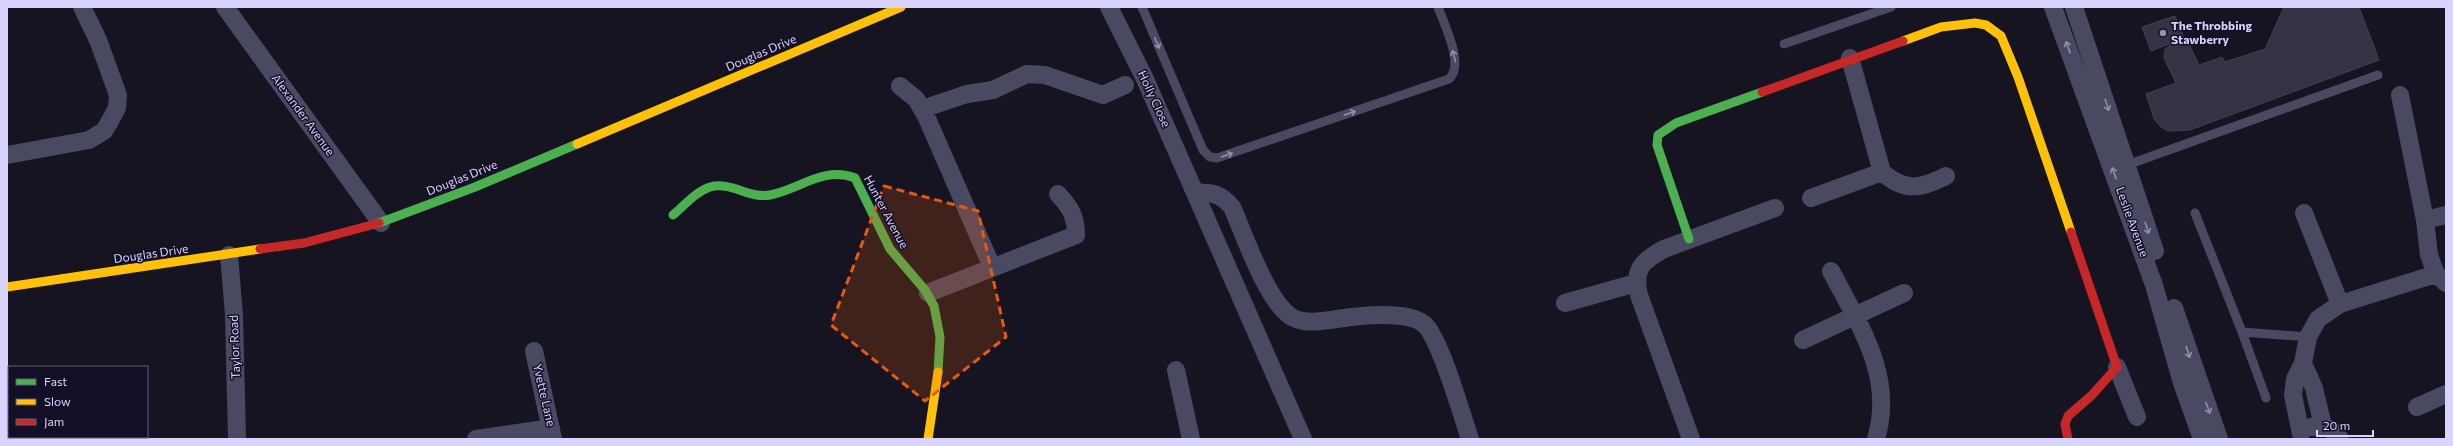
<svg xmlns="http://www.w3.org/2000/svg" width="2453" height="446" viewBox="0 0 2453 446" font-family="Commissioner,sans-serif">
<rect width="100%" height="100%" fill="#161421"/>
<path fill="#343243" stroke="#433f54" d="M2284,7H2359L2379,60L2190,130L2168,131L2160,126L2154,119L2146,94L2176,83L2164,58L2165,49L2172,44L2182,43L2190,46L2199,65L2222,57L2225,62L2265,49Z
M2175,16L2184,38L2151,51L2142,27Z"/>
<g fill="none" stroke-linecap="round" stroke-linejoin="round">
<path stroke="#4a4962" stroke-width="9" d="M1142,7L1203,150L1210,157L1217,158L1449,79C1465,65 1444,24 1438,7
M1784,44L1891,7
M2127,165L2378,75
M2195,213L2242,332L2308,337
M2242,332L2266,398"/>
<path stroke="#4a4962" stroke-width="18" d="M225,7L381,223
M1109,7L1145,79L1303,439
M2053,7L2154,285L2182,383L2202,439
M2074,7L2155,251
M1850,58L1882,172
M900,86L916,99L926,116L992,267
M2400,95L2425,220L2429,255L2436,274L2446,283
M922,109L967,94L993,90L1027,74L1045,75L1103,95L1125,85
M7,155L89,140L104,131L110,121L117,108L118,95L98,40L82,7
M1196,193C1212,192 1221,194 1232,207C1244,234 1266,299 1290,316C1303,325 1321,321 1337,319C1357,316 1407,310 1424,324C1440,337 1462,416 1470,439
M1811,198L1882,172C1904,192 1921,189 1946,176
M2304,213L2340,304
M2425,220L2446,215
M229,255L234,315L237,439
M1831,271C1859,325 1895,376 1876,439
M928,293L1076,235C1076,216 1070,207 1058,194
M1565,303L1636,283
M2174,308L2219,439
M1803,340L1904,293
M534,351L553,439
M2303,363L2314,388L2323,426
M2117,367L2137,417
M1176,370L1191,439
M2417,407L2446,394
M2311,427C2325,425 2332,428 2340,439
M2301,434L2293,395L2295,379L2303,363L2308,337L2318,319L2340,304L2436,274
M476,439L551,428
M1691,439L1639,295C1633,269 1642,261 1664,249L1775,208"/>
<path stroke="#4caf50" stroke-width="9" d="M673,215C684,206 695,192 710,187C731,181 749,199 770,195C800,189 824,166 855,178L890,249L925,290L934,306L940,337L938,372
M379,223L475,187L577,144
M1689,239L1657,145L1658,135L1676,123L1762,92"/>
<path stroke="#ffc107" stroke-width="9" d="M1903,41L1941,27L1975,23L1986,25L2001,36L2018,77L2071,232
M577,144L901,7
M7,287L260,249
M928,439L938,372"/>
<path stroke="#c62828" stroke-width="9" d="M1762,92L1903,41
M260,249L304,243L379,223
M2068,439L2065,424L2068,416L2092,395L2117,367L2071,232"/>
</g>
<defs><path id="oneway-shaft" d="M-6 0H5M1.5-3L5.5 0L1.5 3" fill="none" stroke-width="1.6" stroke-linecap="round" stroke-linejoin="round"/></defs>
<g stroke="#928eb0">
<use href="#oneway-shaft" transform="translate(1157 43) rotate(67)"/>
<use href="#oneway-shaft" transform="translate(2068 47) rotate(-110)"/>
<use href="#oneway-shaft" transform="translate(1454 56) rotate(-105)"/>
<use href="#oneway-shaft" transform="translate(2107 105) rotate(72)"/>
<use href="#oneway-shaft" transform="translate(1350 113) rotate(-19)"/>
<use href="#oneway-shaft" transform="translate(1227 155) rotate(-19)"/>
<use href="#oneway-shaft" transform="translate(2114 173) rotate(-110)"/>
<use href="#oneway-shaft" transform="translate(2147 228) rotate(72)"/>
<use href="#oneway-shaft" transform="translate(2188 352) rotate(72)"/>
<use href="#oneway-shaft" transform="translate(2208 408) rotate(69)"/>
</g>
<path fill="#e8590c" fill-opacity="0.2" stroke="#e8590c" stroke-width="3" stroke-dasharray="8 5" stroke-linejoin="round" d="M884,186L978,211L1006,337L925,401L831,325Z"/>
<circle fill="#9591b1" stroke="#130f26" stroke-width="1.5" cx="2163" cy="33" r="4"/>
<g text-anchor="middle" stroke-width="3" stroke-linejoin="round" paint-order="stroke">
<g font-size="12" font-weight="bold" fill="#d9d4ff" stroke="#130f26" text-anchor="start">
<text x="2171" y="30">The Throbbing<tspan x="2171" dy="14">Stawberry</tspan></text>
</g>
<g font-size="12" fill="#d9d4ff" stroke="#130f26">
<text transform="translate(761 53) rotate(-23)" y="4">Douglas Drive</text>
<text transform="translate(1154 99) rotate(65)" y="4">Holly Close</text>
<text transform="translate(303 115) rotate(54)" y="4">Alexander Avenue</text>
<text transform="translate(462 178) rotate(-22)" y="4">Douglas Drive</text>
<text transform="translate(886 212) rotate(62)" y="4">Hunter Avenue</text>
<text transform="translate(2132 222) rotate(70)" y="4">Leslie Avenue</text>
<text transform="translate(151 254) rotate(-8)" y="4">Douglas Drive</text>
<text transform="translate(235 347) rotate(-92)" y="4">Taylor Road</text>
<text transform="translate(544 395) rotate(77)" y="4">Yvette Lane</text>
</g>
</g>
<rect width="2453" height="446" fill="none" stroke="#d9d4ff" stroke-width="16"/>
<rect x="8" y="366" width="140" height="72" fill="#130f26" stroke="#625e7d"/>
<rect x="16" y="379" width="20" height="6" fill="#4caf50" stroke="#625e7d"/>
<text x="44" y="386" font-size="12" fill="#d9d4ff">Fast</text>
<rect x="16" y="399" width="20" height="6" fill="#ffc107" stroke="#625e7d"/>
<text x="44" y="406" font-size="12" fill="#d9d4ff">Slow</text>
<rect x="16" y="419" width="20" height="6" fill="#c62828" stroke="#625e7d"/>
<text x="44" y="426" font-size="12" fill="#d9d4ff">Jam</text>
<path d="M2317 430v6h56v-6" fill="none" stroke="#d9d4ff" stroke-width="2"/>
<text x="2323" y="430" font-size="12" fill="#d9d4ff" stroke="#130f26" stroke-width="3" paint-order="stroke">20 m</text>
</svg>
